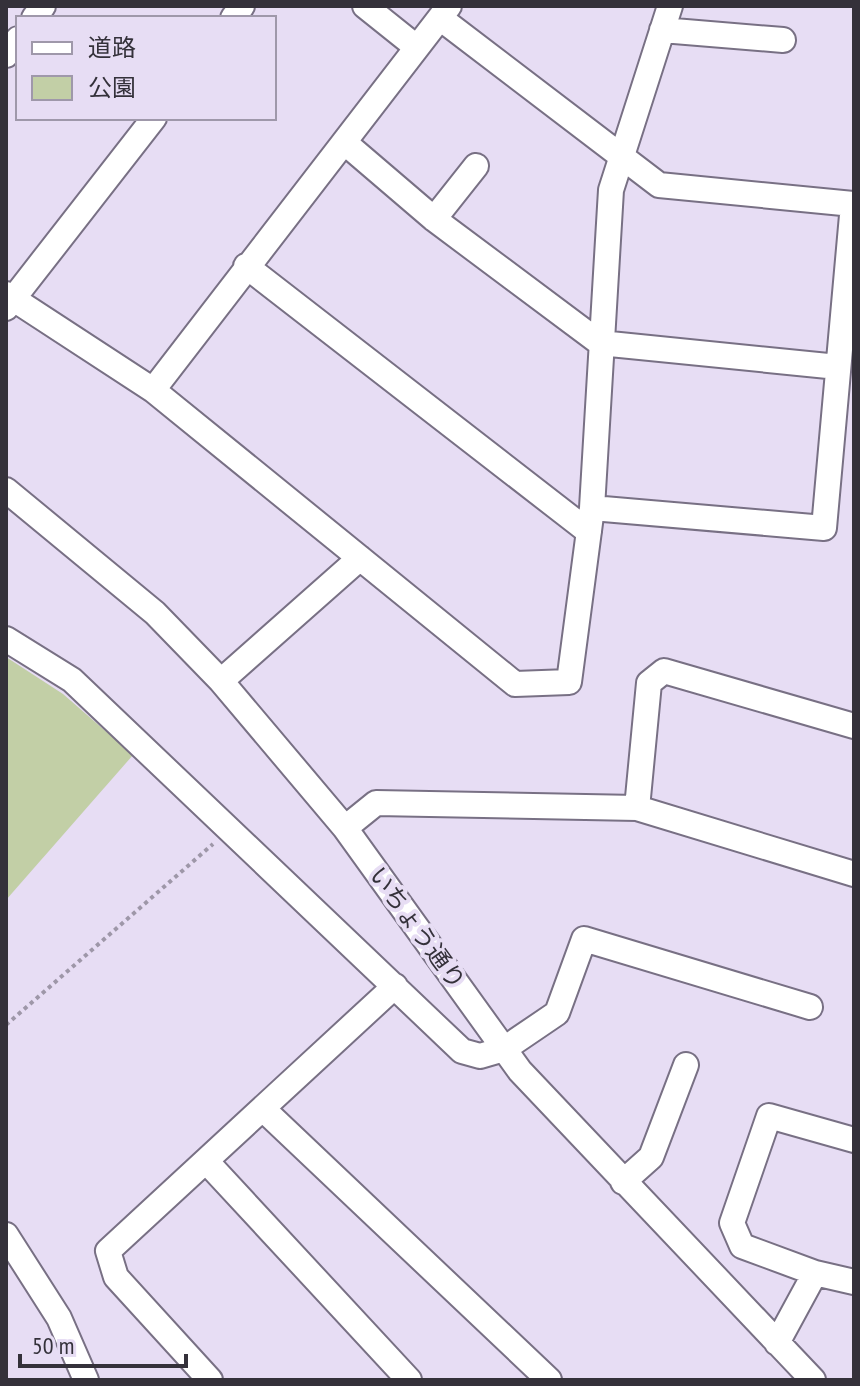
<svg xmlns="http://www.w3.org/2000/svg" width="860" height="1386" viewBox="0 0 860 1386" font-family="'PT Sans Narrow','Noto Sans JP',sans-serif">
<rect width="100%" height="100%" fill="#e7ddf4"/>
<path fill="#c2cfa6" d="M6,657L63,694L133,755L6,900Z"/>
<g fill="none" stroke-linecap="round" stroke-linejoin="round">
<defs>
<path id="minor" d="M365,6L415,46
M34,18L43,6
M233,18L242,6
M440,18L659,185L853,204L824,528L592,508
M662,30L783,40
M6,55L18,39
M344,142L434,219L600,343L838,367
M434,219L476,166
M246,266L589,532
M6,294L153,390L515,684L569,682L592,508L611,190L670,6
M6,308L154,118
M153,390L449,6
M6,490L155,613L221,681L345,828L520,1071L813,1380
M6,639L72,680L462,1051L480,1056L504,1049L557,1013L584,939L810,1007
M221,681L360,558
M637,808L649,683L664,671L854,726
M345,828L376,803L637,808L854,874
M263,1109L549,1380
M854,1140L769,1116L732,1223L742,1246L815,1273L854,1282
M206,1161L409,1380
M623,1182L651,1157L686,1065
M6,1235L59,1318L86,1380
M777,1343L815,1273
M210,1380L116,1277L108,1251L395,986"/>
</defs>
<use href="#minor" stroke="#787084" stroke-width="28"/>
<path stroke="#9e97a8" stroke-width="4" stroke-dasharray="4 4" stroke-linecap="butt" d="M6,1025L213,844"/>
<use href="#minor" stroke="#fff" stroke-width="24"/>
</g>
<g text-anchor="middle" stroke-width="8" stroke-linejoin="round" paint-order="stroke">
<g font-size="24" fill="#34313a" stroke="#e7ddf4">
<text transform="translate(417 928) rotate(54)" y="8">いちょう通り</text>
</g>
</g>
<rect width="860" height="1386" fill="none" stroke="#34313a" stroke-width="16"/>
<rect x="16" y="16" width="260" height="104" fill="#e7ddf4" stroke="#9f98aa" stroke-width="2"/>
<rect x="32" y="42" width="40" height="12" fill="#ffffff" stroke="#9f98aa" stroke-width="2"/>
<text x="88" y="56" font-size="24" fill="#34313a">道路</text>
<rect x="32" y="76" width="40" height="24" fill="#c2cfa6" stroke="#9f98aa" stroke-width="2"/>
<text x="88" y="96" font-size="24" fill="#34313a">公園</text>
<path d="M20 1354v12h166v-12" fill="none" stroke="#34313a" stroke-width="4"/>
<text x="32" y="1354" font-size="24" fill="#34313a" stroke="#e7ddf4" stroke-width="6" paint-order="stroke">50 m</text>
</svg>
